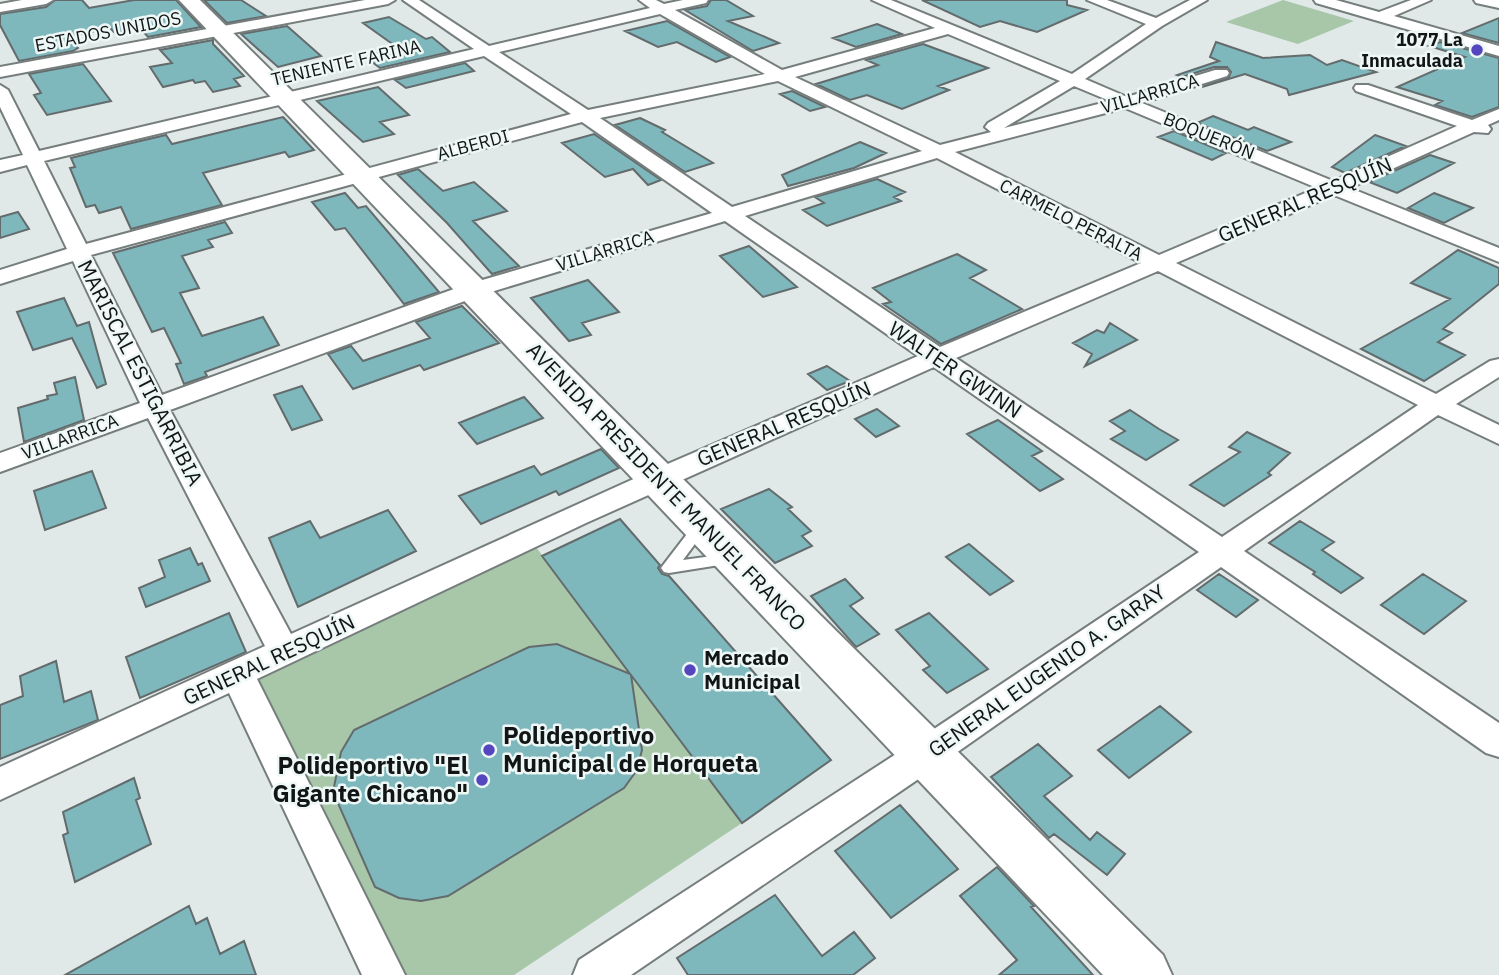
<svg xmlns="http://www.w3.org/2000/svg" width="1499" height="975" viewBox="0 0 1499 975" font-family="'IBM Plex Sans',sans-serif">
<rect width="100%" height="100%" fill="#e0e9e8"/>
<path fill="#a8c7a9" d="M1283,0L1354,21L1298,44L1226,22Z
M536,547L742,823L514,975H399L255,678Z"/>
<path fill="#7eb7bc" stroke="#636b6c" stroke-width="2" d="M55,0H82L89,8L134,0H176L201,27L148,37L140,28L115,33L110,28L69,36L78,48L73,51L19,61L0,25V14L46,7Z
M204,0H241L266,16L227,23Z
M711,0H726L753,16L728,21L779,43L753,51L685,10L707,6Z
M922,0H1067V5L1087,10L1037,32L1000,21L980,27Z
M389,17L426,39L432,37L450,52L380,68L364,56L398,48L363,23Z
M1499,18V43L1462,33Z
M667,21L730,57L716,62L677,42L658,47L625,31Z
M877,24L902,34L856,47L833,38Z
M287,26L321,56L278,67L241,34Z
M213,40V44L244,76L234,79L240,86L213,92L205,81L195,83L193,80L163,87L150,67L172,63L160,50Z
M1216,42L1263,58L1310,55L1327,65L1342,60L1376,72L1289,95L1287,89L1245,74L1202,87L1229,77L1231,72L1227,67H1214L1182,77L1177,75L1219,61L1210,57Z
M1440,42L1499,58V107L1472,117L1435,105L1442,101L1397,87L1465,57L1429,46Z
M923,44L988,68L938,86L949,90L902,109L867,95L850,100L816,84L878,65L866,60Z
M465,63L474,71L406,88L395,80Z
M83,64L111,101L47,115L34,95L41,93L29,74Z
M378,87L409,115L380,122L394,134L363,142L317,101Z
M792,91L825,107L810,111L780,94Z
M1213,116L1248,130L1254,127L1291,142L1267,151L1197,123Z
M283,117L314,150L289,157L285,152L203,173L222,205L131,229L121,207L99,213L95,205L86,207L70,168L75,167L71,158L123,145L166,135L172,144Z
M640,118L665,130L662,132L713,163L685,172L615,125Z
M1174,131L1226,153L1212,160L1158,137Z
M594,134L661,180L648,185L633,169L605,177L562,143Z
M1375,135L1406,146L1345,173L1332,167Z
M860,142L886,153L854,168L788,186L782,175Z
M1430,155L1454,163L1397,193L1369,182Z
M418,169L443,191L474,182L507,211L473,221L519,266L492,274L447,223L398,175Z
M877,179L905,192L894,197L901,201L827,226L803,210L824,203L815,197Z
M345,193L358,208L366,206L439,292L404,304L345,228L335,230L312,202Z
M1434,193L1473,208L1444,223L1408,208Z
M18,212L29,229L0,238V217Z
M225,222L232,233L208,240L213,247L182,256L199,288L180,293L202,336L263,317L279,345L205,372L207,376L184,384L176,364L181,363L164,328L152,332L113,253Z
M749,246L797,287L763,297L720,256Z
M1458,250L1499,268V284L1443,329L1452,333L1438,342L1465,355L1424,381L1361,349L1450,299L1411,283Z
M957,254L986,270L970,278L1022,309L941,344L883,304L891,302L873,288Z
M588,280L619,312L582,323L591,335L569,341L531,298Z
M64,298L77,326L89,322L106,384L97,388L72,338L33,350L17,312Z
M462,306L499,343L424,370L420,365L353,389L328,354L351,346L363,361L430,338L416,322Z
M1110,323L1137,340L1085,366L1092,354L1073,343L1097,330L1104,333Z
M827,366L850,381L827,390L808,374Z
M75,377L84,420L24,442L18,408L48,399L47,396L57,394L54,383Z
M302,386L322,420L292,430L274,395Z
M524,397L543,418L477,444L459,423Z
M877,409L899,426L876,437L855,419Z
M1130,410L1159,429L1178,440L1146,460L1111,439L1125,431L1110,421Z
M998,420L1042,451L1032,456L1063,479L1040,491L967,434Z
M1247,432L1290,453L1268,473L1271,475L1224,506L1190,485L1240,452L1229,447Z
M601,449L619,468L559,495L556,491L481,524L459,496L534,466L541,475Z
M92,471L106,508L45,530L34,491Z
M769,489L792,507L788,509L811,531L802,536L812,546L775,563L721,509Z
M388,510L416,551L298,607L269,538L310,521L320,538Z
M620,519L660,565L658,568L662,574L669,576L831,760L742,823L631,675L642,750L637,770L624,788L448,896L421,901L399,898L375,887L333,792L341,752L354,730L529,647L557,644L630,674L542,556Z
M1300,521L1334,542L1322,550L1363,578L1341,593L1313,574L1315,572L1269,543Z
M969,544L1013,581L990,595L946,557Z
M190,548L198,565L202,563L210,581L146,607L139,588L165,577L159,560Z
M1219,574L1258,600L1236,617L1197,590Z
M1423,574L1466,601L1424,634L1381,605Z
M845,579L863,598L850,606L879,634L856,647L811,596Z
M229,613L246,652L140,698L126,657Z
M929,613L988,669L947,693L923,670L930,666L896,630Z
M56,661L64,702L91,691L98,720L0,759V705L23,696L20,676Z
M1160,706L1191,732L1129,778L1098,750Z
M1038,744L1072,776L1044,796L1090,840L1097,832L1125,854L1107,875L1054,834L1049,838L991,777Z
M134,778L140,798L136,800L151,844L75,882L63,835L68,833L63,812Z
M900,805L958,869L891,918L835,851Z
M997,867L1034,906L1031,907L1093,975H999L1017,960L960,896Z
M775,895L822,956L854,932L875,958L853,975H688L677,958Z
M189,906L196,924L207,918L220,954L244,941L256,975H65Z"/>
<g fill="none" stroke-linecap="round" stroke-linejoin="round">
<defs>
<path id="service" d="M702,520L709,525L683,560L727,554L732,555L735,559L732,563L669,573L664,572L661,568L664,564L697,521Z"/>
<path id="minor" d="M22,0H53L46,4L0,12V4Z
M365,0H395L388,4L0,77V67Z
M403,0H419L489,46L650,8L639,0H656L664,4L683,0H708L706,3L675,10L782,70L935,28L872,0H891L1072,74L1146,24L1087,0H1107L1156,18L1190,0H1207L1162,26L1085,79L1127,97L1215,70H1227L1229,73L1227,76L1142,103L1333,181L1457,126L1356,91L1354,88L1356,85H1368L1472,120L1499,109V120L1488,125L1491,129L1488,133L1474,132L1350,188L1499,248V262L1334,195L1176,263L1436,394L1490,361L1499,359V377L1456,404L1499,425V444L1438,415L1244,551L1499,723V757L1486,753L1221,567L939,765L631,975H573L579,960L913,743L1199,552L934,367L586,523L257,679L405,975H362L229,693L0,800V767L265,646L148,418L0,472V453L140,403L73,261L0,284V270L67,249L27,165L0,172V160L23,155L0,107V85L8,90L39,151L474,49ZM660,14L765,74L588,110L499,52ZM948,34L1060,81L988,123L985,127L991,132L940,145L795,77ZM484,56L571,114L86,244L44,161ZM778,81L922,151L732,207L600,118ZM1074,86L1110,101L1004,128ZM1125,108L1317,188L1159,255L955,152ZM582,122L712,213L465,285L162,395L91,255ZM937,158L1141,263L940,347L745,216ZM725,221L918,356L649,472L291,634L170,410L481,295ZM1158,271L1418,405L1222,537L956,358Z
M1314,0H1336L1379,12L1411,0H1431L1394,16L1499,46V56L1316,3Z
M1474,0H1499V8L1476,3Z"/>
<path id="secondary" d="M179,0H200L1163,955L1172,975H1103Z"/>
</defs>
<use href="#service" stroke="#767e7d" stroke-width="4"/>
<use href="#minor" stroke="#767e7d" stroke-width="4"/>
<use href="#secondary" stroke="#767e7d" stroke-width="4"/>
<use href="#service" fill="#fff" fill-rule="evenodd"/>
<use href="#minor" fill="#fff" fill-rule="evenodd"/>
<use href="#secondary" fill="#fff" fill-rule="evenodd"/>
</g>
<g fill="#5346be" stroke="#edf7f5" stroke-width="2.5">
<circle cx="1477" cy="50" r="7"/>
<circle cx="690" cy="670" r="7"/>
<circle cx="489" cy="750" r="7"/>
<circle cx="482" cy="780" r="7"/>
</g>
<g text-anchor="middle" stroke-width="5" stroke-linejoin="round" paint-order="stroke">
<g font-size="18" fill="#121515" stroke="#edf7f5">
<text transform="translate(108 32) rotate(-11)" y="6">ESTADOS UNIDOS</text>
<text transform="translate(346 63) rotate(-13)" y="6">TENIENTE FARINA</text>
<text transform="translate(1150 94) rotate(-16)" y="6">VILLARRICA</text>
<text transform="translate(1209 136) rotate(22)" y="6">BOQUERÓN</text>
<text transform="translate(473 145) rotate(-15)" y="6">ALBERDI</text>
<text transform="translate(1071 220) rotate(27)" y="6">CARMELO PERALTA</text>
<text transform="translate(605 251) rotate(-17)" y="6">VILLARRICA</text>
<text transform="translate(70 437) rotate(-20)" y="6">VILLARRICA</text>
</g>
<g font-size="18" font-weight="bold" fill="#121515" stroke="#edf7f5" text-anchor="end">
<text x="1463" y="46">1077 La<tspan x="1463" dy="21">Inmaculada</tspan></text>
</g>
<g font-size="21" fill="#121515" stroke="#edf7f5">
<text transform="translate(1305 200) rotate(-23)" y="7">GENERAL RESQUÍN</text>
<text transform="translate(955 370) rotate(34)" y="7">WALTER GWINN</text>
<text transform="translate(140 373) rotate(63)" y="7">MARISCAL ESTIGARRIBIA</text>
<text transform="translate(784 424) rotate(-23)" y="7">GENERAL RESQUÍN</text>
<text transform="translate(666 487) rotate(46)" y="7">AVENIDA PRESIDENTE MANUEL FRANCO</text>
<text transform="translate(269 660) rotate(-25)" y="7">GENERAL RESQUÍN</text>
<text transform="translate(1047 671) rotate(-35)" y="7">GENERAL EUGENIO A. GARAY</text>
</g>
<g font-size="21" font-weight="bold" fill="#121515" stroke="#edf7f5" text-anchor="start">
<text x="704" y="665">Mercado<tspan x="704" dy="24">Municipal</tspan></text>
</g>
<g font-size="24" font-weight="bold" fill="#121515" stroke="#edf7f5" text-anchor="start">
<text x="503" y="744">Polideportivo<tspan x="503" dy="28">Municipal de Horqueta</tspan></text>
<text x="468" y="774" text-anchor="end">Polideportivo "El<tspan x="468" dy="28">Gigante Chicano"</tspan></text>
</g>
</g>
</svg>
